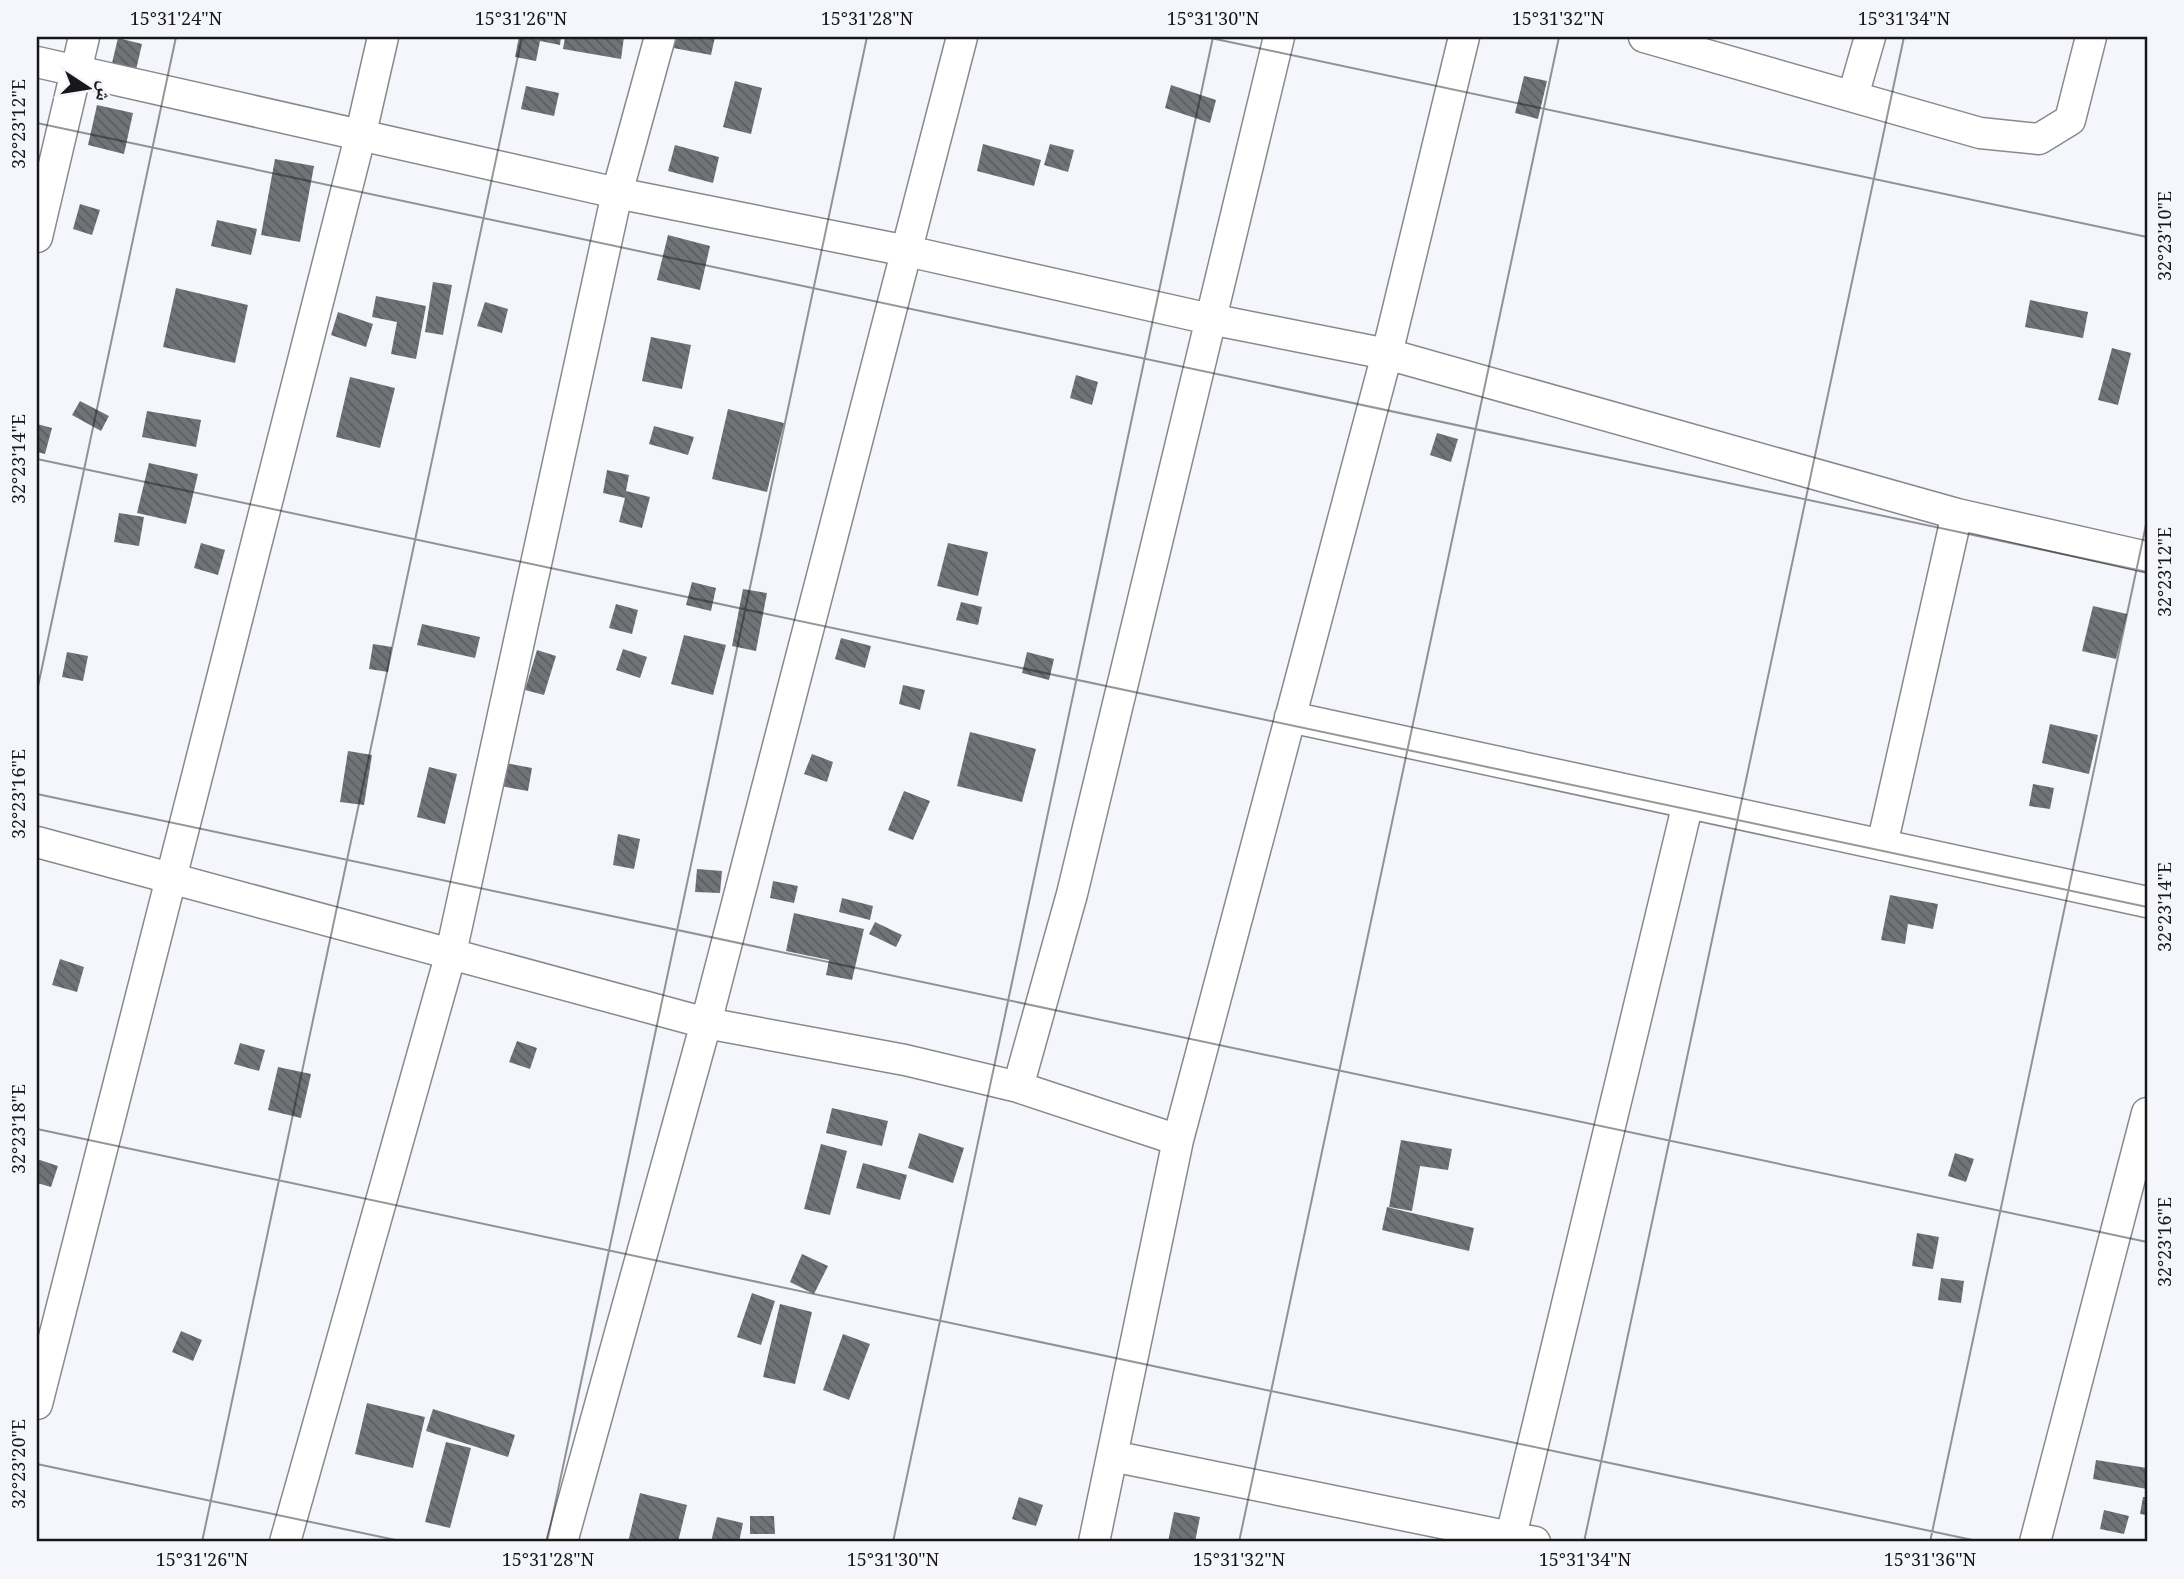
<svg xmlns="http://www.w3.org/2000/svg" width="2184" height="1579" viewBox="0 0 2184 1579" font-family="'Noto Serif','Noto Naskh Arabic',serif">
<defs>
<pattern id="building-back-hatch" width="6" height="6" patternUnits="userSpaceOnUse" patternTransform="scale(1.75)"><rect width="6" height="6" fill="#707477"/><path d="M-1 5l2 2M0 0l6 6M5-1l2 2" fill="none" stroke="#5b5e61"/></pattern>
</defs>
<rect width="100%" height="100%" fill="#f4f6fb"/>
<path fill="url(#building-back-hatch)" d="M519,37H561L560,45L540,41L536,61L515,57Z
M565,37H624L621,59L563,49Z
M670,37H715L711,55L668,47Z
M118,38L142,44L136,70L112,63Z
M1524,76L1547,81L1538,119L1515,113Z
M735,81L762,88L751,134L723,127Z
M1171,85L1216,100L1210,123L1165,108Z
M526,86L559,93L554,116L521,109Z
M97,105L133,113L124,154L88,145Z
M983,144L1041,160L1034,186L977,171Z
M1050,144L1074,150L1068,172L1044,165Z
M675,145L719,157L713,183L668,171Z
M275,159L314,166L300,242L261,235Z
M80,204L100,210L92,235L73,229Z
M217,220L257,229L251,255L211,246Z
M668,235L710,246L700,290L657,280Z
M433,282L452,285L443,335L425,332Z
M176,288L248,305L235,363L163,347Z
M376,296L426,306L416,359L391,354L397,322L372,317Z
M2030,300L2088,312L2083,338L2025,327Z
M485,302L508,309L502,333L477,326Z
M338,312L373,324L366,347L331,335Z
M651,337L691,345L682,389L642,381Z
M2112,348L2131,353L2118,405L2098,400Z
M1076,375L1098,382L1092,405L1070,398Z
M350,377L395,388L380,448L336,437Z
M80,401L109,416L101,431L72,415Z
M728,409L784,423L767,492L712,479Z
M147,411L201,420L196,447L142,437Z
M37,424L52,428L45,454L37,452Z
M654,426L694,437L688,455L649,444Z
M1437,433L1458,439L1451,462L1430,455Z
M149,463L198,474L186,524L137,513Z
M607,470L629,475L626,491L650,497L642,528L619,522L625,498L603,493Z
M119,513L144,517L139,546L114,542Z
M201,543L225,550L218,575L194,568Z
M948,543L988,552L978,596L937,586Z
M692,582L716,588L711,611L686,605Z
M743,589L767,593L756,651L732,646Z
M961,602L982,607L978,625L956,620Z
M616,604L638,610L632,634L609,628Z
M2093,606L2127,614L2116,659L2082,651Z
M422,624L480,637L475,658L417,645Z
M684,635L726,645L713,695L671,684Z
M841,638L871,646L865,668L835,659Z
M373,644L392,647L388,672L369,669Z
M623,649L647,657L640,678L616,670Z
M537,650L556,656L544,695L525,690Z
M67,652L88,656L83,681L62,677Z
M1027,652L1054,659L1049,680L1022,673Z
M903,685L925,690L920,710L899,704Z
M2050,724L2098,735L2089,774L2042,763Z
M970,732L1036,749L1022,802L957,786Z
M348,751L372,755L364,805L340,802Z
M812,754L833,762L827,782L804,774Z
M505,763L532,768L528,791L500,786Z
M429,767L457,774L445,824L417,817Z
M2033,784L2054,788L2050,809L2029,806Z
M904,791L930,801L913,840L888,830Z
M618,834L640,839L634,869L613,865Z
M697,869L722,871L720,893L695,892Z
M773,881L798,886L794,903L770,898Z
M1890,895L1938,904L1933,929L1908,924L1905,944L1881,940Z
M842,898L873,906L870,920L839,912Z
M794,913L864,929L852,980L826,975L829,960L786,951Z
M875,922L902,935L896,947L869,934Z
M60,959L84,967L77,992L52,985Z
M517,1041L537,1048L530,1069L509,1062Z
M240,1043L265,1050L259,1071L234,1064Z
M278,1067L311,1074L301,1118L268,1110Z
M832,1108L888,1121L882,1146L826,1133Z
M919,1133L964,1148L953,1183L908,1168Z
M1401,1140L1452,1149L1448,1170L1420,1166L1412,1211L1389,1207Z
M821,1144L847,1151L830,1215L804,1209Z
M1955,1153L1974,1159L1966,1182L1948,1176Z
M37,1159L58,1166L51,1187L37,1183Z
M863,1163L907,1175L900,1200L856,1188Z
M1387,1207L1474,1228L1469,1251L1382,1230Z
M1917,1233L1939,1237L1933,1269L1912,1266Z
M802,1254L828,1266L814,1294L790,1282Z
M1941,1278L1964,1281L1961,1303L1938,1300Z
M752,1293L775,1301L761,1345L737,1337Z
M780,1304L812,1312L795,1384L763,1377Z
M181,1331L202,1340L193,1361L172,1352Z
M843,1334L870,1344L849,1400L823,1390Z
M367,1403L425,1417L413,1468L355,1454Z
M433,1409L515,1435L508,1457L426,1431Z
M446,1442L471,1448L450,1528L425,1522Z
M2096,1460L2147,1468V1489L2093,1479Z
M640,1493L687,1505L678,1542H628Z
M1019,1497L1043,1505L1036,1526L1012,1519Z
M2143,1497H2147V1515L2140,1514Z
M2104,1510L2129,1516L2124,1534L2100,1529Z
M1174,1512L1200,1517L1195,1542H1168Z
M750,1516H774L775,1534H750Z
M717,1517L743,1523L739,1542H711Z"/>
<g fill="none" stroke-linecap="round" stroke-linejoin="round">
<defs>
<path id="minor" d="M1644,37L1980,133L2039,139L2070,120L2091,37
M37,62L617,193L907,251L1210,319L1387,354L1957,514L2147,557
M1853,96L1870,37
M37,237L84,37
M1290,717L2147,902
M37,842L706,1023L905,1060L1018,1087L1072,894L1279,37
M1882,845L1957,514
M1018,1087L1178,1140
M37,1404L361,133L383,37
M1112,1456L1535,1542
M1511,1536L1688,803
M285,1542L451,953L617,193L660,37
M562,1542L706,1023L962,37
M1094,1542L1178,1140L1387,354L1464,37
M2035,1542L2147,1113"/>
</defs>
<use href="#minor" stroke="#87898d" stroke-width="33"/>
<use href="#minor" stroke="#fff" stroke-width="30"/>
</g>
<path fill="none" stroke="#18181a" stroke-width="2" stroke-opacity="0.45" d="M1206,37L2147,237M37,123L2147,572M37,459L2147,907M37,691L176,37M37,794L2147,1242M37,1129L1982,1542M37,1464L405,1542M202,1542L522,37M547,1542L867,37M893,1542L1213,37M1239,1542L1559,37M1584,1542L1904,37M1930,1542L2147,520"/>
<rect width="2184" height="1579" fill="none" stroke="#f4f6fb" stroke-width="77"/>
<g transform="translate(88 88) rotate(102)" stroke="#f4f6fb" stroke-width="5" paint-order="stroke">
<path d="M0-5L12 26L0 18L-12 26Z" fill="#18181a"/>
<text y="-10" font-size="19" font-weight="bold" text-anchor="middle" fill="#18181a">ش</text>
</g>
<rect x="38" y="38" width="2108" height="1502" fill="none" stroke="#18181a" stroke-width="2.5"/>
<g font-size="18" text-anchor="middle" fill="#18181a">
<text x="176" y="25">15°31'24"N</text>
<text x="521" y="25">15°31'26"N</text>
<text x="867" y="25">15°31'28"N</text>
<text x="1213" y="25">15°31'30"N</text>
<text x="1558" y="25">15°31'32"N</text>
<text x="1904" y="25">15°31'34"N</text>
<text transform="translate(19 124) rotate(-90)" y="6">32°23'12"E</text>
<text transform="translate(2165 236) rotate(-90)" y="6">32°23'10"E</text>
<text transform="translate(19 459) rotate(-90)" y="6">32°23'14"E</text>
<text transform="translate(2165 572) rotate(-90)" y="6">32°23'12"E</text>
<text transform="translate(19 794) rotate(-90)" y="6">32°23'16"E</text>
<text transform="translate(2165 907) rotate(-90)" y="6">32°23'14"E</text>
<text transform="translate(19 1129) rotate(-90)" y="6">32°23'18"E</text>
<text transform="translate(2165 1242) rotate(-90)" y="6">32°23'16"E</text>
<text transform="translate(19 1464) rotate(-90)" y="6">32°23'20"E</text>
<text x="202" y="1566">15°31'26"N</text>
<text x="548" y="1566">15°31'28"N</text>
<text x="893" y="1566">15°31'30"N</text>
<text x="1239" y="1566">15°31'32"N</text>
<text x="1585" y="1566">15°31'34"N</text>
<text x="1930" y="1566">15°31'36"N</text>
</g>
</svg>
